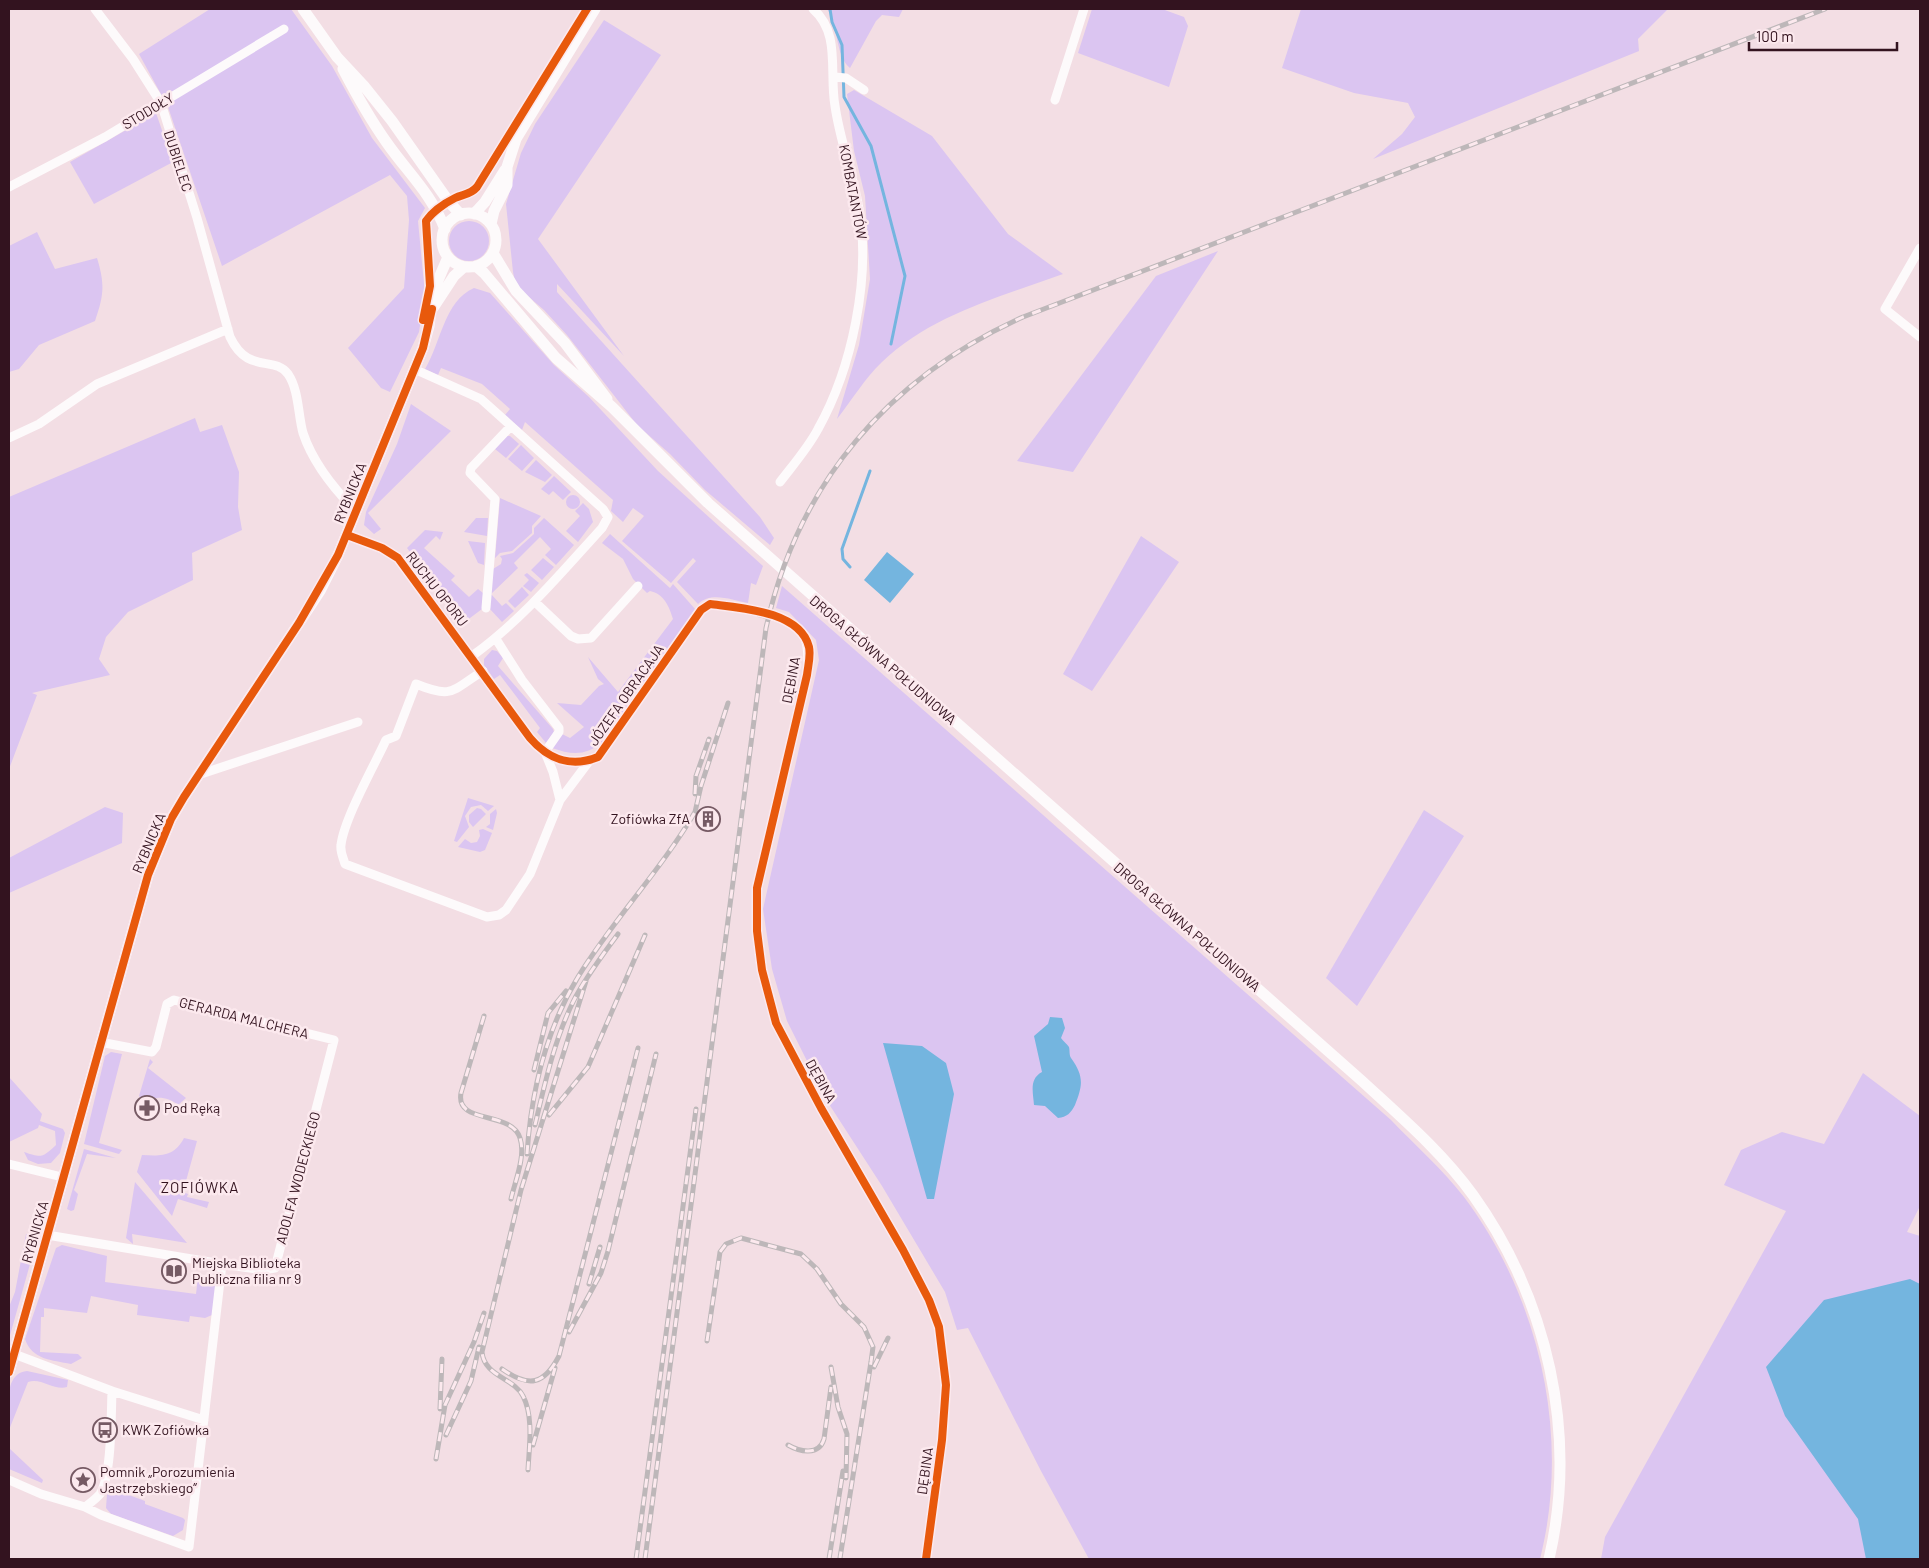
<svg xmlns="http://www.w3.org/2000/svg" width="1929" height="1568" viewBox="0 0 1929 1568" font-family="Barlow,sans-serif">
<rect width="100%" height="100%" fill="#f3dee4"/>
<path fill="#dbc5f1" d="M210,9H291L332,66L372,138L425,208L418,221L425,294L419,332L390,392L381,388L348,348L404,288L409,220L407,196L390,175L222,266L168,107L139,54Z
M827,9H903L899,17L882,15L876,21L850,68C835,56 839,26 827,9Z
M1092,9H1162L1184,17L1188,26L1169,87L1078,53Z
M1301,9H1668L1638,39L1639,51L1373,159L1402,134L1415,117L1408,103L1354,93L1282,68Z
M604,20L661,55L538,239L624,356L557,284V292L760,517L774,538L770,545L705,490L670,454L637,425L567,335L544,310L516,286L513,272L506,204L521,153L535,124Z
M854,90L932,136L1008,234L1063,274C1000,297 931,315 882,362C865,378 852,400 837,419L859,345L870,279L865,196L854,151L847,94Z
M156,113L173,162L94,204L70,162Z
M449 241a20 20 0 1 1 40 0a20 20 0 1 1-40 0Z
M37,232L55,269L97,258C105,284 104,295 95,321L39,345L19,369L9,372V246Z
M1218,251L1073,472L1017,461L1156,276Z
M474,288L490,293L554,365L589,397L658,471L763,566L756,585L751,583L748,603C732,600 711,591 698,604L677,582L696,561L693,558L671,583L622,541L644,516L633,508L623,522L611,511L613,500L525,422L522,430L505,415L510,409L482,384L441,368L438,375L425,369C441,343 444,301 474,288Z
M411,404L451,431L368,513L381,529L374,534L364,525L366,512L397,444Z
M195,418L200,432L222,425L239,472L238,507L242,530L192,553L193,580L128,612L106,637L99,659L110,675L32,693L37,695L9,769V497Z
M507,436H510L519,444L506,458L495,449Z
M521,445L534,458L522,471L508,459Z
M536,460L552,475L545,482L525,472Z
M554,476L571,492L563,500L553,491L549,495L541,489Z
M566 502a7 7 0 1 1 14 0a7 7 0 1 1-14 0Z
M500,498L541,516L532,526V533L512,551L500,553L495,558Z
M583,503L589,509L593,522L578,542L566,531L580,516L575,511Z
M476,518H488L487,536L464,532Z
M544,518L574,545L556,565L545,555L551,549L540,537L514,563L518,568L491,594L502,606L506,603L514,611L502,622L489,608L493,569L501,564L502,559L500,556L513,553L534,534V528Z
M425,530L443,532L440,540L436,536L424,548L455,576L451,580L469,597L478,589L483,593L482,609L466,621L421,561L416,560L407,548Z
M610,534L670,588L673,584L695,609L602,742C586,756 572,755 552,748L562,734L570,738L584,727L557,703L581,705L599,686L604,684L598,679L588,657L618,692L673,619C669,606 664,594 650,591L647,593L633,579L623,559L602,543Z
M1141,536L1179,562L1092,691L1063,674Z
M468,541L485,543L484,565L478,563Z
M543,558L554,567L542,580L531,570Z
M527,573L539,583L531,592L523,586L529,580L524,575Z
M782,586L1391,1120C1415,1145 1443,1170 1464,1197C1540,1298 1571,1436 1540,1559H1089L1041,1471L968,1328L957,1330L945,1292L882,1186L827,1101L787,1021L772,969L763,909L819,660L816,640L789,612L776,608Z
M522,587L529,595L515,608L508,601Z
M492,650L497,651L503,658L498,666L553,729L554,732L546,743L537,732L540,728L500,675L494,679L484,665V659Z
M468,798L494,806L488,811L481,805L471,807L465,816L469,827L457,842L454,841Z
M105,807L123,813L122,843L9,893V858Z
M477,808L481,809L486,814L473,827L469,822V815Z
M496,809L497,813L493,830L486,827L490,824V814Z
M1424,810L1464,836L1357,1006L1326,978Z
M483,829L492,833L485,850L480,852L458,847L465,839L471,843L477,842L480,836L479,830Z
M111,1052L122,1054L99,1143L122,1150L119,1154L84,1144L105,1056Z
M150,1059L153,1062L148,1068L186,1098L178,1105C168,1096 155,1096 144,1101L139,1096Z
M1863,1073L1920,1116V1206L1907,1232L1920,1236V1559H1601L1605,1537L1786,1211L1724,1185L1741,1150L1782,1132L1824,1144Z
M9,1077L42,1114L40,1121L63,1129L65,1133L60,1153L51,1163L38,1164L28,1160L24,1152C42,1158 42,1158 56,1145L55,1131L39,1125L38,1128L9,1142Z
M184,1138L197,1141L183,1192L188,1194L187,1197L209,1202L207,1208L178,1199L172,1216L137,1172L142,1155C161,1156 174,1157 184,1138Z
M84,1149L116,1158L87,1154L74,1190L78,1194L74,1210L71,1211L67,1209Z
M135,1182L187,1243L132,1234L133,1244L126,1238Z
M48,1200L9,1339V1307L15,1292L26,1234L34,1235L39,1210Z
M62,1245L107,1256L105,1282L196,1294L198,1277L216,1286L212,1315L205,1318L190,1316L189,1322L137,1315L138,1305L91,1296L87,1313L44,1308V1317H41L40,1352L78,1354L82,1358L71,1364C52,1360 32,1360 25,1339L56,1248Z
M27,1371L68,1380L67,1387C54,1391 41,1377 28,1382L9,1430C9,1414 2,1373 27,1371Z
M9,1448L43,1480L42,1483L9,1469Z
M118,1491L145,1501V1504L183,1518L185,1520L183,1530L173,1536L111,1514L106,1508L107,1494Z"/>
<path fill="#74b5df" d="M887,552L914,574L890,603L864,580Z
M1050,1017L1062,1018L1065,1028L1061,1038C1063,1041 1067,1044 1069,1047C1070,1051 1069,1055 1071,1058C1084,1076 1083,1085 1075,1105C1071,1113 1067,1117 1058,1118L1045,1106L1034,1105C1033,1092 1029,1079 1042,1072L1034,1036L1048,1024Z
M883,1043L922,1046L946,1063L954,1094L934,1199H927Z
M1910,1279L1920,1284V1559H1866L1858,1519L1785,1416L1766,1367L1824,1300Z"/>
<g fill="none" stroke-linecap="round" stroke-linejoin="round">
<path stroke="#74b5df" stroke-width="3" d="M830,9L832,22L842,45L844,97L871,146L905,276L891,344
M850,567L843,559L842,549L870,471"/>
<path stroke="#cdb5bd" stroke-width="9" stroke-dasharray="9 4.5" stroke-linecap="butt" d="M745,609L772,616"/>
<path stroke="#fdfafb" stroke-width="9" d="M95,9L133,59L161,103L197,218L230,337C248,375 274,355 288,374C299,390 298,415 303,433C313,463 334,489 356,511
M834,77L846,78L864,90
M1055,100L1084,9
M9,187L105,137L284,29
M1920,248L1885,309L1920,337
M414,369L481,399L511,426
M9,438L39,424L97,384L228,329
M780,482C793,465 808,448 818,429C852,368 871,278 859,209C853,174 840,141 835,106C829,73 841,33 813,9
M347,535L382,548L398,558L530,738C548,759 571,768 598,757L701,610L710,604L745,609
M535,602L571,636L578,639L591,638L638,586
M772,616C808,625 810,642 807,675L757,888V931L762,970L776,1023L821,1108L903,1250L929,1300L939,1327L946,1385L942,1440L926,1559
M496,639L522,680L559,728V732L545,752L553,772L560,800
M472,656C522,620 561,573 602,528L608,517L603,509L511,426L471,468L470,473L495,499L486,608
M483,671C451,691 453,699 416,684L396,736L386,740C374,766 344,819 341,845C340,852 343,857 345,864L487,917L499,915L506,910L530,874L560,800L590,760
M198,775L358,722
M9,1164L62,1177
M47,1235L222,1264L263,1270L275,1268L334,1040L174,1000L167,1004L156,1047L152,1052L100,1042
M112,1391L204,1420
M9,1480L41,1494L85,1507C90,1503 96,1499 100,1494C112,1475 111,1415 112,1391L14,1354
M85,1507L101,1515L189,1547L222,1264"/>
<path stroke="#fdfafb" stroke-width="11" d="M303,9L337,57L364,86L392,121L449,202L461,215
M343,69C356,94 370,119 387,143C408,173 431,193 445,229
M442 240a27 27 0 1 1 54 0a27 27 0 1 1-54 0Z
M474,214L485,202L505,170
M491,224L494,211L507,185V167L516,139L595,9
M493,253L516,291L565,343L607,399
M476,266L484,273L556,358L612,407L708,503L1362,1081C1401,1117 1442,1152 1473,1195C1548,1300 1578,1434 1549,1559
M433,308L454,276L464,267
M9,1372L148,875L171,819L184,797L320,591L338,555L423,348L429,326L433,292L448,257"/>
<defs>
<path id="rail" d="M695,794L696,776L709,739
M484,1016L461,1093C455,1125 511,1110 520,1138C526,1156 515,1181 511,1199
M534,1070L548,1013L566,991
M549,1115L588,1067L645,935
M535,1125C545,1083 554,1041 573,1002C585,978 602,956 618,934
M527,1154C531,1093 546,1030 578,977C613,920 661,870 695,812L701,786L728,703
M589,1284L600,1247
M569,1332L601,1273L608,1251L656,1054
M707,1341L720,1252L726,1244L741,1238L801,1254L817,1269L841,1304L864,1327L873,1347L871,1362L840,1558
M831,1367L838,1407L847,1434L846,1478
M874,1367L888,1338
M502,1369C529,1388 544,1385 559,1356L638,1048
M440,1409L442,1359
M446,1435L471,1381L479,1347
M533,1445L555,1368
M788,1445C800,1452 819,1456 824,1439L831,1387
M436,1459L445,1405L474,1342L484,1313
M528,1470C529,1448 534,1417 523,1396C514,1378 484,1376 482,1352L521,1190L586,981
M636,1559L696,1109
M645,1559L766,628C798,483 888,378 1023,317L1825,9
M829,1559L843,1471"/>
</defs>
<use href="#rail" stroke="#bdb7b9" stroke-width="5"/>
<use href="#rail" stroke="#fce9ee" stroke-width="3" stroke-dasharray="9" stroke-linecap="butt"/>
<defs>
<path id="cycleway" d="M423,320L430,286L426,221C432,212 445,203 455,198C463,194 470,195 477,187L587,9
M347,535L382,548L398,558L530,738C548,759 571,768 598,757L701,610L710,604C741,608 800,611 809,647C811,656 808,666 807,675L757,888V931L762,970L776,1023L821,1108L903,1250L929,1300L939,1327L946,1385L942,1440L926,1559
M9,1372L148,875L171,819L184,797L299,623L338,555L423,348L432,309"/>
</defs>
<use href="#cycleway" stroke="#fce9ee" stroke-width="11"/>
<use href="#cycleway" stroke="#e8590c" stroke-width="8"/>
</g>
<defs>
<symbol id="building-ring" viewBox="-11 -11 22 22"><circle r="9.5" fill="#fce9ee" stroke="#765a64" stroke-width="1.5"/><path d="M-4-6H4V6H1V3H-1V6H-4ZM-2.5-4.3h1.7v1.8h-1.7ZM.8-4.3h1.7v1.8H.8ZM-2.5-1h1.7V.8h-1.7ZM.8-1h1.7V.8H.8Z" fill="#765a64"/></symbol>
<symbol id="pharmacy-ring" viewBox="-11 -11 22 22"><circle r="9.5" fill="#fce9ee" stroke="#765a64" stroke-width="1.5"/><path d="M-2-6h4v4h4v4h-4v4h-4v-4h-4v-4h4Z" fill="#765a64"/></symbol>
<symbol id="library-ring" viewBox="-11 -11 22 22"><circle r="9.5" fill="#fce9ee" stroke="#765a64" stroke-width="1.5"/><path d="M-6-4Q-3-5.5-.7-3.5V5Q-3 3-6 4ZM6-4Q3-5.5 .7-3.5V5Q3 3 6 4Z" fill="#765a64"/></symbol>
<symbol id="bus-ring" viewBox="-11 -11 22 22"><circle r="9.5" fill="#fce9ee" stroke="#765a64" stroke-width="1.5"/><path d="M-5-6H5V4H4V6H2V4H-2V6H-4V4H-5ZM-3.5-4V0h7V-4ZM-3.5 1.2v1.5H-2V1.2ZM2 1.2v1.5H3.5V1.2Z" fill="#765a64"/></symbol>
<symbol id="sight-ring" viewBox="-11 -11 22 22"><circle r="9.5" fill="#fce9ee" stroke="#765a64" stroke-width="1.5"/><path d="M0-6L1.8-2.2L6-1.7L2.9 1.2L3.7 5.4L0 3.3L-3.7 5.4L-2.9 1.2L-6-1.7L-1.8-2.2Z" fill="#765a64"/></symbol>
</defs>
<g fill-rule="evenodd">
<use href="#building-ring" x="694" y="805" width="28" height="28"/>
<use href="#pharmacy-ring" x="133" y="1094" width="28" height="28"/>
<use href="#library-ring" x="160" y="1257" width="28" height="28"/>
<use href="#bus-ring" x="91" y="1416" width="28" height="28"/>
<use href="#sight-ring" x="69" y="1466" width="28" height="28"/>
</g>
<g text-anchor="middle" stroke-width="5" stroke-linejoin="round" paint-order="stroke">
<g font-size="14" fill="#33131f" stroke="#fce9ee">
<text transform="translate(148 111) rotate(-31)" y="5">STODOŁY</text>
<text transform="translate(178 161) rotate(72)" y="5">DUBIELEC</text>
<text transform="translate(853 192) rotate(79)" y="5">KOMBATANTÓW</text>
<text transform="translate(350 493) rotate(-68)" y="5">RYBNICKA</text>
<text transform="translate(437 589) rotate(52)" y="5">RUCHU OPORU</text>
<text transform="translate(883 660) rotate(41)" y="5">DROGA GŁÓWNA POŁUDNIOWA</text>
<text transform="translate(791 680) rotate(-79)" y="5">DĘBINA</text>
<text transform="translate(626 695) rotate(-55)" y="5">JÓZEFA OBRACAJA</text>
<text transform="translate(149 843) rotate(-67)" y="5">RYBNICKA</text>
<text transform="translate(1187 927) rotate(41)" y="5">DROGA GŁÓWNA POŁUDNIOWA</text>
<text transform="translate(244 1018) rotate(14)" y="5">GERARDA MALCHERA</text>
<text transform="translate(821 1081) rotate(61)" y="5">DĘBINA</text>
<text transform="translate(298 1178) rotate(-75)" y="5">ADOLFA WODECKIEGO</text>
<text transform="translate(35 1232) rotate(-74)" y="5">RYBNICKA</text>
<text transform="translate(925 1471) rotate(-82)" y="5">DĘBINA</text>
</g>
<g font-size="14" fill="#33131f" stroke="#fce9ee" text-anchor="start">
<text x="690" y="824" text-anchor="end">Zofiówka ZfA</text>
<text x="164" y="1113">Pod Ręką</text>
<text x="192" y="1268">Miejska Biblioteka<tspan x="192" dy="16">Publiczna filia nr 9</tspan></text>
<text x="122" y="1435">KWK Zofiówka</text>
<text x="100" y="1477">Pomnik „Porozumienia<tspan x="100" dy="16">Jastrzębskiego”</tspan></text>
</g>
<g font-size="15" letter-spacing="1" fill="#33131f" stroke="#fce9ee">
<text x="200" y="1193">ZOFIÓWKA</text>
</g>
</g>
<rect width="1929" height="1568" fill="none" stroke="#33131f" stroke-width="20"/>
<path d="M1749 42v8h148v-8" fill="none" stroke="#33131f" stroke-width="2.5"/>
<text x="1756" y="42" font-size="15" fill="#33131f" stroke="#fce9ee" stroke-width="4" paint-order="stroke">100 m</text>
</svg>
